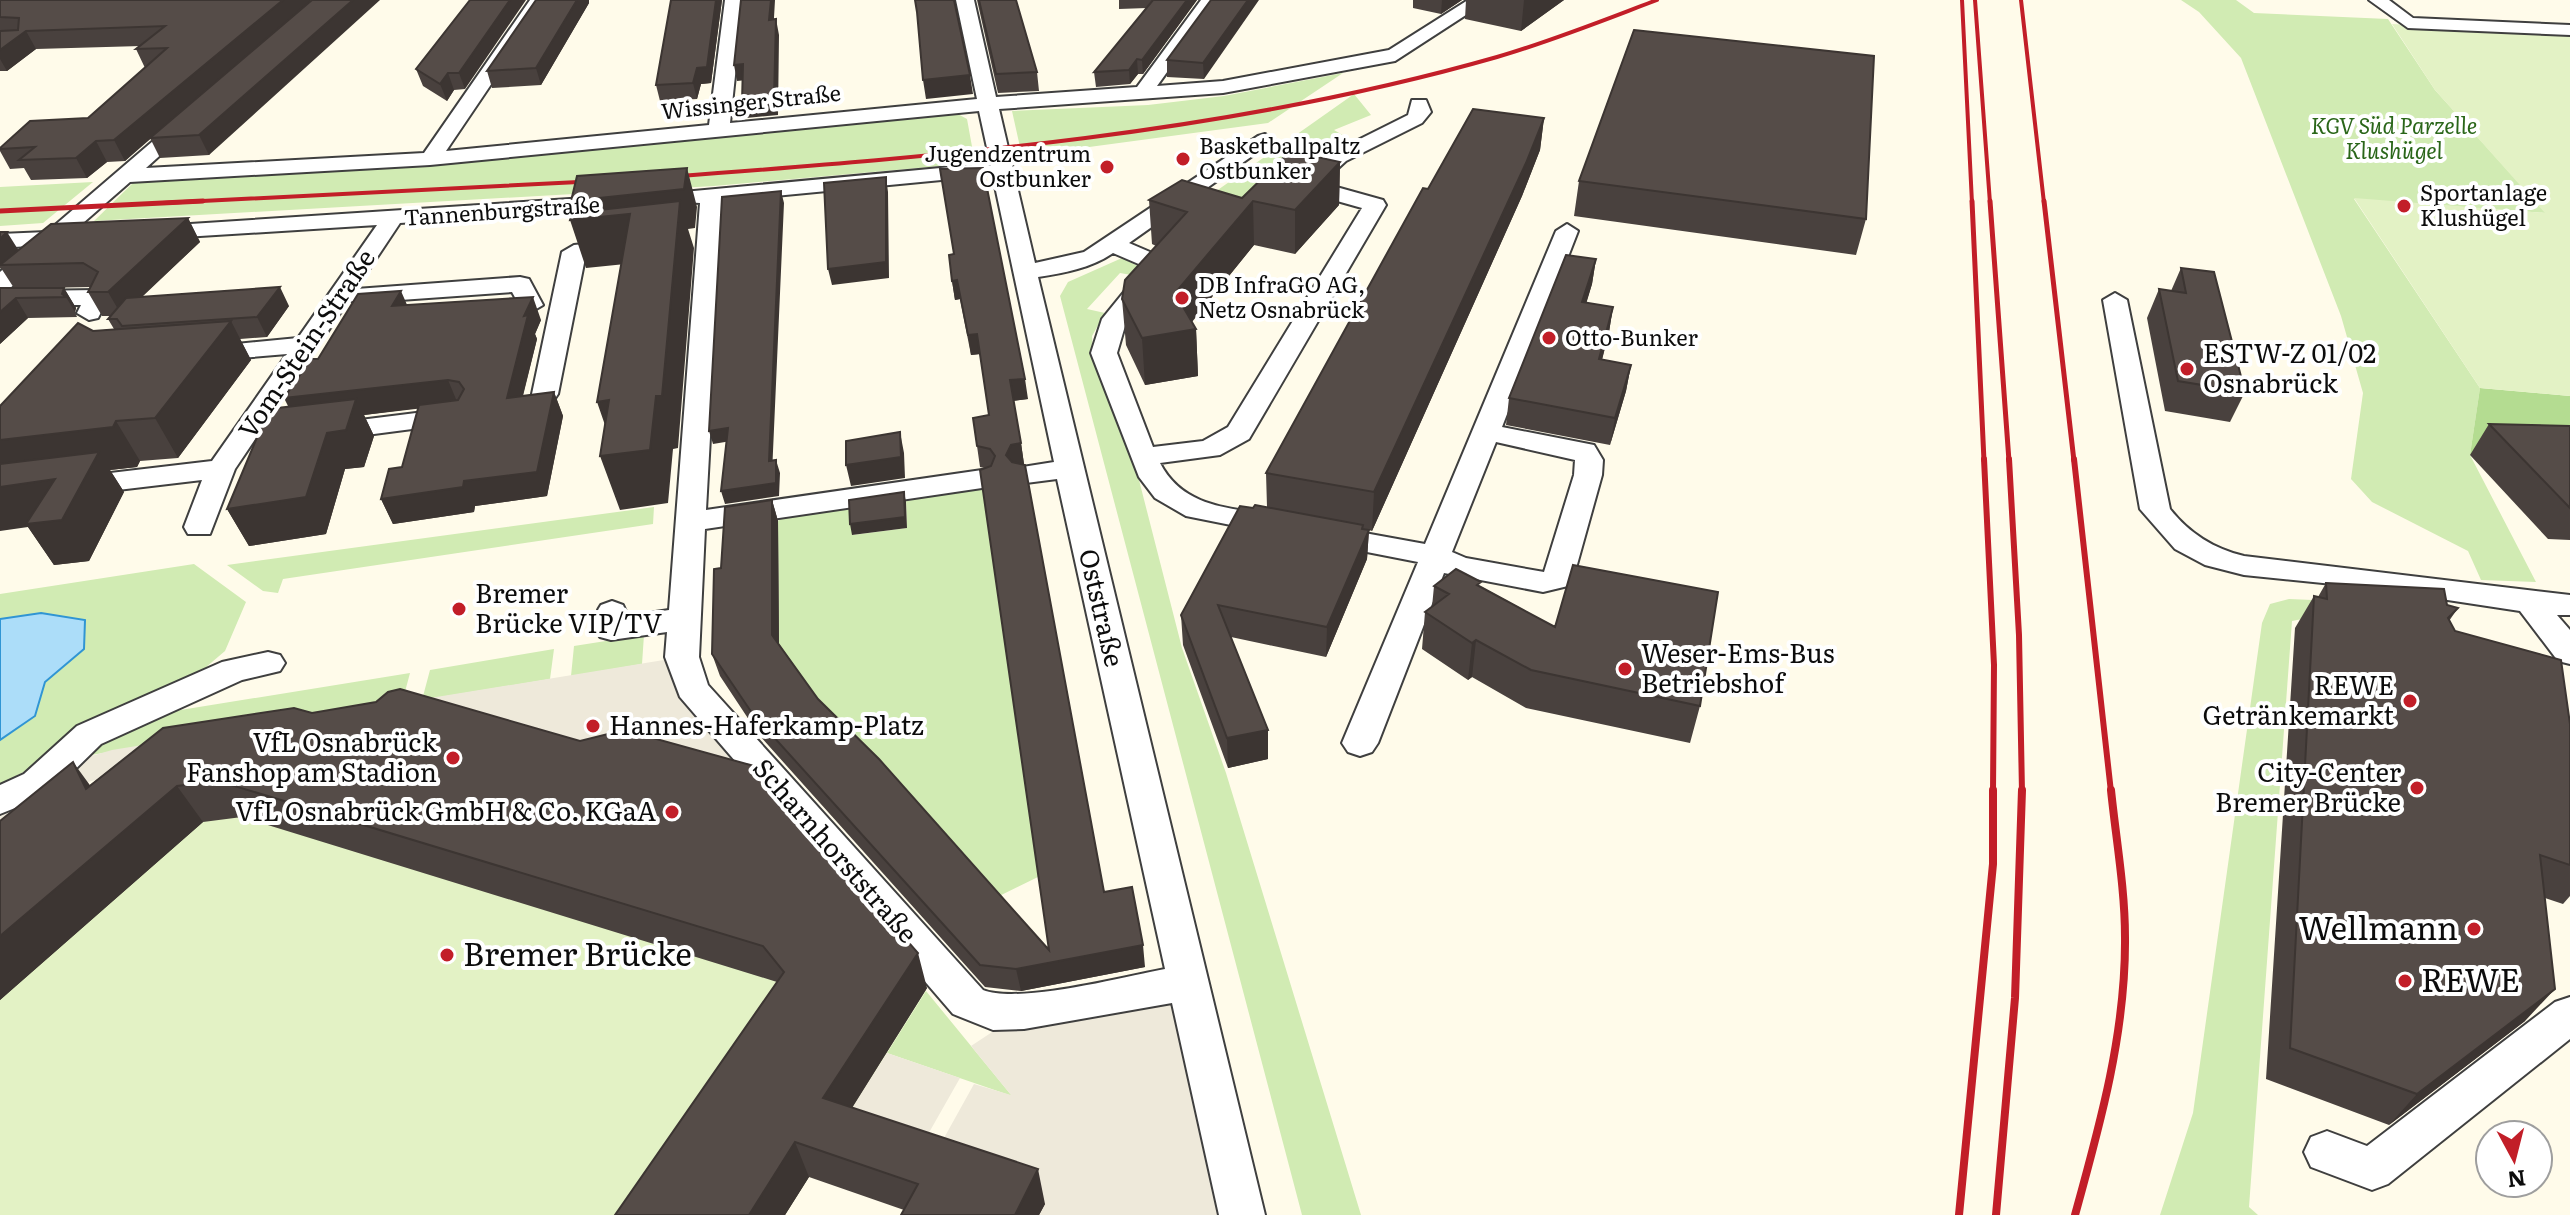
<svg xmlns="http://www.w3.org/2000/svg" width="2570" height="1215" viewBox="0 0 2570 1215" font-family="Literata,serif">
<rect width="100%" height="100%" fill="#fffbea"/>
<path fill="#d1ebb3" d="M2181,0H2236L2254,13L2388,19L2435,90L2546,213L2354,199L2480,388L2470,455L2536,582L2481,580L2468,551L2372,502L2351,479L2363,393L2341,316L2241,58L2199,12Z
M1343,73L1268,123L1022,156L1012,111L1148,105L1224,96Z
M1354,94L1371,115L1334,130L1346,137L1293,160L1202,226L1178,218Z
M956,113L967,119L975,163L714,186L94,221L136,180L440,164Z
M93,182L43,223L0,226V187Z
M1122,258L1140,267L1137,276L1120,273L1087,309L1105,313L1092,336L1093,353L1139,480L1182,648L1226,773L1361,1215H1302L1060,296L1068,282Z
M983,486L1040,876L989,901L779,657L778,521L785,516L850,506L853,535L907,528L906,497Z
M654,507L653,524L283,579L278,593L263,591L227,565Z
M194,564L246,602L225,651L192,679L0,785V594Z
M2289,599L2383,603L2292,621L2249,1207L2258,1215H2160L2193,1113L2262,623L2270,604Z
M644,635L642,664L571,676L574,646Z
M554,649L550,679L422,700L430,670Z
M410,673L402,703L79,757L99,741L162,713Z
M926,991L1012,1096L887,1053Z"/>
<path fill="#b4dc91" d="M2480,388L2570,396V457L2470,455Z"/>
<path fill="#e3f2c5" d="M2392,24L2570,34V396L2480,388L2354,198L2545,213L2435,90Z
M188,764L846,901L926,991L785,1215H0V919Z"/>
<path fill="#eee9da" d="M682,657L783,792L188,764L91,781L2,822L0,882V785L22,776L112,750Z
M1187,983L1242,1215H1039L929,1165L974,1084L1011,1095L971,1046L1024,1011Z
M887,1053L960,1078L914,1159L836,1133Z"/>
<path fill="#acddf9" stroke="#3095d4" stroke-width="2" d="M41,613L85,620L84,649L45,682L35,716L0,740V619Z"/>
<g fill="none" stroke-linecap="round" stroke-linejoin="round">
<defs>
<path id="minor" d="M530,0H548L446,151L709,125L725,0H743L730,123L977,99L956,0H974L996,97L1137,87L1201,0H1219L1157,86L1223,81L1389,50L1468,0H1489L1395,61L1223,93L999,109L1035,263L1084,252L1258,136L1265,134L1275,140L1129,243L1157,255L1166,267L1161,278L1127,319L1117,353L1153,447L1203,441L1228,427L1362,208L1298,190L1295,185L1298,180L1332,153L1408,115L1412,100H1426L1431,112L1422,123L1346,161L1322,183L1383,200L1386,205L1249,439L1220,455L1160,463C1186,513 1240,507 1287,518L1291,525L1287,532L1276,534L1186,516L1155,498L1139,477L1091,353L1102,319L1141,271V265L1113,253C1091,268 1065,273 1038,277L1265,1215H1219L1172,1003L1024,1029L993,1030L953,1014L680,697L665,657L667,632L611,640L600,637C593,626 594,615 601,605L612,601L623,605L628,616L669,610L700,203L683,202L680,197L683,192L983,164L991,166L979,111L430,165L130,182L75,230L86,237L82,242L59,245L9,289L0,291V272L29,246L0,248V234L47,232L181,117L188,115L198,121L146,168L424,153ZM992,172L1054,462L1016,468L1012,474L1016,480L1026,483L1057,479L1165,969C1123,977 1019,1004 983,990L708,685L699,657L705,529L982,488L992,485L996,479L992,473L982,470L706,510L723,201L983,176Z
M2369,0H2389L2413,18L2570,25V35L2408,28Z
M616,196L624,198L627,203L624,208L400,223L356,289L520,277L529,279L543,305L531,312L522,310L512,292L358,303L349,300L235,469L210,534H188L184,527L202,480L0,504V486L212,461L287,354L205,361L196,358L192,353L196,348L298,338L377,225L152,239L144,237L141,232L144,227Z
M1567,224L1578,231L1502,427L1594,445L1603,460L1602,475L1573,579L1568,586L1543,592L1444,573L1378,743L1372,752L1360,756L1348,752L1342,743L1418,562L1326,544L1315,542L1311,535L1315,528L1326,526L1425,544L1556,231ZM1496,442L1575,460L1574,475L1544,572L1466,558L1452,552Z
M623,240L631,242L635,247L631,252L585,258L558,394L554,400H536L532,394L562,252L574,245Z
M97,290L109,297L98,318L89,320L77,313L81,305H27L15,298L27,291Z
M2115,293L2127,300L2170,509C2189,533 2214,549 2244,556L2570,595V615H2557L2570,630V664L2558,661L2520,611L2362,587L2244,575L2205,565L2175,549L2140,509L2103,300Z
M456,408L466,410L470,416L466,422L328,440L318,438L314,432L318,426L328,424Z
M268,652L280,655L285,663L280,671L242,680L101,744L50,794L0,814V785L24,774L77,726L222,662Z
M2570,997V1039L2388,1184L2372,1190L2311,1167L2304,1152L2311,1137L2327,1131L2367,1146L2555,1002Z"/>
</defs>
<use href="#minor" stroke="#3f3f3f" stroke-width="4"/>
<use href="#minor" fill="#fff" fill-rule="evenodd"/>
<path stroke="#c21e28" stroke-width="4" d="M1962,0L1972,203
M1975,0L1990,203
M2021,0L2044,203
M667,177C945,156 1228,134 1497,57C1552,41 1604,20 1657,0
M163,203L599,181"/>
<path stroke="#c21e28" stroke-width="5" d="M1972,201L1984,461
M1990,201L2009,461
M2044,201L2074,461
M0,211L203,201"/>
<path stroke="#c21e28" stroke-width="6" d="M1984,459L1994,665L1993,792
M2009,459L2019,635L2022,792
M2074,459L2111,792"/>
<path stroke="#c21e28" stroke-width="8" d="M1959,1215L1993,864V790
M1996,1215L2015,998L2022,790
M2075,1215C2100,1125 2126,1032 2125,937C2125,889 2116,839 2111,790"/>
</g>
<path fill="#49413e" d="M0,0H311L209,155L160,158L150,138L125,161L107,162L87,178L31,180L24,168L10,169L0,151V148L88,118L145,68L136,49L141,46L36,49L7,71H0Z
M470,0L465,89L454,90L447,101L423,86L416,69Z
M536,0H589V3L541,85L492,88L487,71Z
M671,0H722L711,83L701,84L697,99L660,101L656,85Z
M977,0H1016L1037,72L1039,91L998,93Z
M1119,0H1197L1143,74H1138L1130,84L1096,87L1094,72L1147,8L1119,9Z
M1211,0L1204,79L1167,77V60Z
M1413,0H1462L1441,14L1413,8Z
M1466,0H1564L1521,31L1465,19Z
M1544,118L1540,150L1522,196L1372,531L1369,530L1367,559L1326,657L1231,637L1268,759L1228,768L1183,645L1181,615L1267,507L1266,473L1428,189Z
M1340,162L1339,205L1295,254L1254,245L1192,322L1196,329L1198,376L1145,385L1126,345L1122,299L1156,246L1152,244L1149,200L1242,198Z
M1579,181L1866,219L1856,255L1574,216Z
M188,218L200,242L141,297L289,306L267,337L240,339L251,360L178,458L140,461L137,467L110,470L124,492L89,561L54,565L28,527L93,331L114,329L108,319L111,316H102L88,292L91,287L36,288H64L76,308L75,312L77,317L28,318L0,344L14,288L1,268L0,269V232L18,250Z
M1596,259L1592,284L1586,303L1613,307L1609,332L1602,360L1631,365L1626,391L1610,445L1506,425L1509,398Z
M2181,268L2245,392L2230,422L2165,411L2147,318L2159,289L2171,291Z
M952,281L1028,399L1013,401L1021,443L1024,464H1022L1104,892L1145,967L1021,991L985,987L759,735L720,676L712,654L721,568L772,500L778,521L779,644L818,699L1049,950L984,468L980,467L973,418L989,415L980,354L971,355L960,299L955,300Z
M407,305L541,320L535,334L537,339L523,396L554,392L563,416L547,496L475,506L474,512L393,524L381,499L402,467L418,408L364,415L374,436L364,467L345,469L326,534L249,546L227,509L318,359Z
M2489,424L2570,426V540L2548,539L2470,455Z
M2326,583L2458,608L2449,621L2455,631L2570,724V896L2563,904L2545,898L2525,1021L2389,1125L2266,1079L2295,628L2314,596L2318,597Z
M1434,586H1480L1700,706L1690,743L1526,708L1472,677L1468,680L1422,649L1425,612L1432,607Z
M163,728L927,988L852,1108L1045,1204L1039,1215H901L904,1210L809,1177L785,1215H615L777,982L242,817L203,822L0,1000V821L90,785Z"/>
<path fill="#3c3532" d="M283,0H311L125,161L114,140Z
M353,0H380L209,155L199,135Z
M510,0H526L465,89L459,73Z
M577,0H589V3L541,85L536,68Z
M716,0H722L711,83L701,84L697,99L693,83Z
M771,0H775L773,35L769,20Z
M1187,0H1197L1143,74L1142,60Z
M1248,0H1259L1204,79L1203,63Z
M1442,0H1462L1441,14Z
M1524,0H1564L1521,31Z
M776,19L779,35L778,115L746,118L742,102Z
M26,31L36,49L7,71L0,59V50Z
M1137,59L1138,74L1130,84L1129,70Z
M743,64L747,80L737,81L734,65Z
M448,73L454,90L447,101L440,84Z
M970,75L973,94L926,99L923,80Z
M1544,118L1540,150L1522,196L1372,531L1374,492Z
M96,141L107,162L87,178L76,158Z
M1340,162L1339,205L1295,254V210Z
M687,168L697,207L695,228L688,229L694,248L678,448L673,449L668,503L620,510L600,456L645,262L586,268L570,220H577L571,201Z
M886,177L888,192L889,278L832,285L828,269Z
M781,191L784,203L772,474L769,461Z
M1253,201L1254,245L1184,331L1196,329L1198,376L1145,385L1142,338L1175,293Z
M188,218L200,242L122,316L108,292Z
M7,232L19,251L0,265V239Z
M1596,259L1592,284L1579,328L1582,302Z
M957,280L960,299L955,300L952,281Z
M280,287L289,306L267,337L257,317Z
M64,288L76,308L75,312L66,297L62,294Z
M401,291L411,314L392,306Z
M533,297L541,320L535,334L537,339L516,422L507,398L524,316Z
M16,298L28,318L0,344V312Z
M1613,307L1609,332L1595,386L1599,359Z
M231,321L251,360L178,458L155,418Z
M977,334L980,354L971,355L968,335Z
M1631,365L1626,391L1610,445L1615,418Z
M1025,379L1028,399L1012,401L1010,380Z
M448,380L458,404L364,415L374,436L364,467L345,469L326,534L249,546L227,509L296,422L284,398Z
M554,392L563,416L547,496L475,506L474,512L393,524L381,499L464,481Z
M609,400L615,454L597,402Z
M116,421L140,461L137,467L110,470L124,492L89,561L54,565L28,527L0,531V487L88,473L0,484V440Z
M728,428L731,441L713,444L709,431Z
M900,432L904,453L905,478L851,486L846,465Z
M1021,443L1024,464L1014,466L1006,455L1011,445Z
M776,460L780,473L779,496L725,504L721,491Z
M904,492L906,502L907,528L852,535L850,524Z
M772,500L778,521L779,657L772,635Z
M1363,525V544L1369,530L1367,559L1326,657L1327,627Z
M1476,640L1472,677L1468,680L1472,643Z
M1268,730V759L1228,768L1227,738Z
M73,762L100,799L86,789Z
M177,786L203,822L0,1000V936Z
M1143,945L1145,967L1021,991L1016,969Z
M918,953L927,988L836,1133L823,1098Z
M2555,989L2525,1021L2389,1125L2417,1094Z
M795,1142L809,1177L785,1215H749Z
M1038,1169L1045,1204L1039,1215H1015Z"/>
<path fill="#554c48" stroke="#3c3532" stroke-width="2" d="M0,0H283L114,140L96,141L76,158L19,160L35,147L0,149V148L30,121L88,118L167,48L136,49L165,26L26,31L0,50V31L18,30L19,18L0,17Z
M312,0H353L199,135L150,138Z
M470,0H510L459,73H448L440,84L416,69Z
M536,0H577L536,68L487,71Z
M671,0H716L707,67L697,68L693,83L656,85Z
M741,0H771L769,20L776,19L774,99L742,102L743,64L734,65Z
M915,0H954L970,75L923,80L917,12Z
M979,0H1016L1037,72L996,74Z
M1153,0H1187L1142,60L1137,59L1129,70L1094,72Z
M1211,0H1248L1203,63L1167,60Z
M1634,30L1874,56L1866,219L1579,181Z
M1473,109L1544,118L1526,163L1374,492L1266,473L1423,188L1428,189Z
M1290,151L1340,162L1295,210L1253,201L1175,293L1196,329L1142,338L1122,299L1125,280L1187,212L1149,200L1182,180L1242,198Z
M687,168L684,189L571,201L577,176Z
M983,168L1025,379L1010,380L1021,443L1011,445L1006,455L1012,462L1025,465L1104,892L1132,887L1143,945L1016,969L980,965L752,713L712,654L714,569L721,568L725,507L772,500V635L818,699L879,759L1049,950L980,470L991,466L995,456L990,449L977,446L973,418L989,415L977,334L968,335L957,280L952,281L949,255L954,254L940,169Z
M886,177V262L828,269L824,183Z
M781,191L769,461L776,460V483L721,491L728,428L709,431L722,197Z
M680,201L662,396H656L650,450L600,456L609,400L597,402L630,214L570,220L572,213Z
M188,218L108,292H88L98,272L83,263L0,265L51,224Z
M0,232H7L0,239Z
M1566,255L1596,259L1582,302L1613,307L1599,359L1631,365L1615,418L1509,398Z
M2181,268L2214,272L2245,392L2178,381L2159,289L2186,293Z
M280,287L257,317L122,326L117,319H108L126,298Z
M0,288H64L62,294L66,297L16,298L0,312Z
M401,291L392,306L533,297L524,316L528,315L507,398L554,392L537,472L464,481L463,487L381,499L389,469L402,467L419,405L458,400L464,389L459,382L448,380L284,398L311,359H318L358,294Z
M231,321L155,418L116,421L113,427L0,440V406L78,323L93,331Z
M356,399L346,430L327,433L306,497L227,509L269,409Z
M2489,424L2570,426V508Z
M900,432L901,457L846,465V441Z
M99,452L62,520L26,524L55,479L0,487V464Z
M904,492L905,517L850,524L849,500Z
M1255,505L1363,525L1362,529L1369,530L1327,627L1218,605L1268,730L1227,738L1181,615L1240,506L1253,508Z
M1573,565L1718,592L1700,706L1531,670L1476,640L1472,643L1425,612L1449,594L1434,586L1456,569L1481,582L1477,585L1555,627Z
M2326,583L2444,589L2447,605L2458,608L2448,618L2455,631L2561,660L2570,724V865L2540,855L2555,989L2417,1094L2290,1048L2314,596L2327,599Z
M400,689L580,741L624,730L754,766L918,953L823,1098L1038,1169L1015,1215H901L918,1184L795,1142L749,1215H615L784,972L763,946L218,781L177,786L0,936V821L73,762L86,789L163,728L294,708L312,713L376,702L388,692Z"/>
<g fill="#c21e28" stroke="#fff" stroke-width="3">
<circle cx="1183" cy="159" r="8"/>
<circle cx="1107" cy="167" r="8"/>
<circle cx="2404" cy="206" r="8"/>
<circle cx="1182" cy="298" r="8"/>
<circle cx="1549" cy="338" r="8"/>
<circle cx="2187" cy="369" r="8"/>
<circle cx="459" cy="609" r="8"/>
<circle cx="1625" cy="669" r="8"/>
<circle cx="2410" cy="701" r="8"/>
<circle cx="593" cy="726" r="8"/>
<circle cx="453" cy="758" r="8"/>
<circle cx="2417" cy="788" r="8"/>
<circle cx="672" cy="812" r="8"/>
<circle cx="2474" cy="929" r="8"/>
<circle cx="447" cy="955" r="8"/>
<circle cx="2405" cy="981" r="8"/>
</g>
<g text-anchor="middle" stroke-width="8" stroke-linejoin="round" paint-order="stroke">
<g font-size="22" fill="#0c0c0c" stroke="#fff">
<text transform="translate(751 102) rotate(-6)" y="8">Wissinger Straße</text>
<text transform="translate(502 211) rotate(-4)" y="8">Tannenburgstraße</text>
</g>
<g font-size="22" font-style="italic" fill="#2a6619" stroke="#fff">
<text x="2394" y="134">KGV Süd Parzelle<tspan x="2394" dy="25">Klushügel</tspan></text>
</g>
<g font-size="22" fill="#0c0c0c" stroke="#fff" text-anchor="start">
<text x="1199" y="154">Basketballpaltz<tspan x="1199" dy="25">Ostbunker</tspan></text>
<text x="1091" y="162" text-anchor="end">Jugendzentrum<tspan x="1091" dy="25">Ostbunker</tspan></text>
<text x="2420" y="201">Sportanlage<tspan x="2420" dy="25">Klushügel</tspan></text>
<text x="1198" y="293">DB InfraGO AG,<tspan x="1198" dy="25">Netz Osnabrück</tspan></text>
<text x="1565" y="346">Otto-Bunker</text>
</g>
<g font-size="26" fill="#0c0c0c" stroke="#fff">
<text transform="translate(307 344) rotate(-56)" y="9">Vom-Stein-Straße</text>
<text transform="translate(1101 608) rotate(77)" y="9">Oststraße</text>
<text transform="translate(835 851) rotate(49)" y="9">Scharnhorststraße</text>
</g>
<g font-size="26" fill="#0c0c0c" stroke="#fff" text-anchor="start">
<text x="2203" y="363">ESTW-Z 01/02<tspan x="2203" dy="30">Osnabrück</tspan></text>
<text x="475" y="603">Bremer<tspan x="475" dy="30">Brücke VIP/TV</tspan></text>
<text x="1641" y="663">Weser-Ems-Bus<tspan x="1641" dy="30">Betriebshof</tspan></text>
<text x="2394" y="695" text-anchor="end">REWE<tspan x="2394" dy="30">Getränkemarkt</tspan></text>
<text x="609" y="735">Hannes-Haferkamp-Platz</text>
<text x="437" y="752" text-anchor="end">VfL Osnabrück<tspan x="437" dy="30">Fanshop am Stadion</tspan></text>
<text x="2401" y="782" text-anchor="end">City-Center<tspan x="2401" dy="30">Bremer Brücke</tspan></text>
<text x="656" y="821" text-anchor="end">VfL Osnabrück GmbH &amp; Co. KGaA</text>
</g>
<g font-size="32" fill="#0c0c0c" stroke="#fff" text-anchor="start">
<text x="2458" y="940" text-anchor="end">Wellmann</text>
<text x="463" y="966">Bremer Brücke</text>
<text x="2421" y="992">REWE</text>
</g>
</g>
<g transform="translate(2514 1159) rotate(173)"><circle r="38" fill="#ffffff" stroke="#9e9e9e" stroke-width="2"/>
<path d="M0-6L14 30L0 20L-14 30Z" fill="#c21e28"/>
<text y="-12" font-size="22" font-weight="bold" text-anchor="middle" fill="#0c0c0c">N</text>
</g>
</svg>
